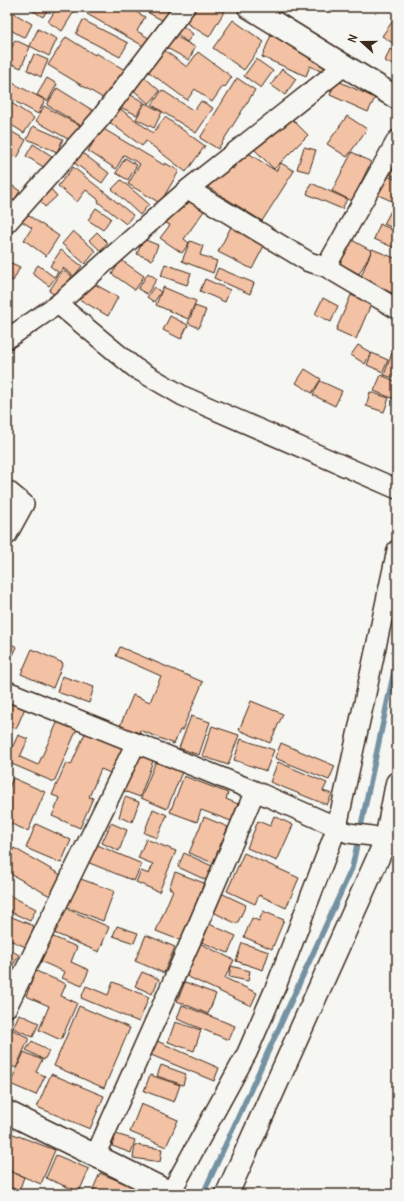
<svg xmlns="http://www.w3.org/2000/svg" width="404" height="1201" viewBox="0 0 404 1201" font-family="Delius,sans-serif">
<rect width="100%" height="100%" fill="#f6f6f2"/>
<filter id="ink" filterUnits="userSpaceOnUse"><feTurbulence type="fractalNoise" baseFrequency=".025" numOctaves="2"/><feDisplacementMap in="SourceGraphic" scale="8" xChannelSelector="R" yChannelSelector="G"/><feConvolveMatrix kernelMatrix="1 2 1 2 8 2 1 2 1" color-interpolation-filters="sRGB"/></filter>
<g filter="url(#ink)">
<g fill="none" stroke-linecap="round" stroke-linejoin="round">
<path stroke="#7592a3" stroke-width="5.5" d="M203,1194L352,868L397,657"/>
</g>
<path fill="#f3c1a3" stroke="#3b2a1e" d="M27,7H49L43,17Z
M57,7H69L75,10L62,31L48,22Z
M91,7H128L145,17L137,31L152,40L147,48L87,14Z
M138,7H170L174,9L167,23Z
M188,7H227L209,37L180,19Z
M7,9L32,24L25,38L7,28Z
M397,15V46L382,36Z
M83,20L128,43L120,57L76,34Z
M233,20L264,42L244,70L213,48Z
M178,22L193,34L187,42L172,30Z
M38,29L57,39L49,56L30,46Z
M170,33L195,47L189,60L163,46Z
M271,35L330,61L325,73L310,66L306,76L262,57Z
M66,37L95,55L96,53L125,70L106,100L48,65Z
M15,40L30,47L21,68L7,62V59Z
M160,47L187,67L198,52L232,77L225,87L223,86L212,102L195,89L187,100L145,69Z
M390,49L397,52V67L385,61Z
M34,54L48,60L41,77L27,70Z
M256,59L273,71L261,88L244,76Z
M282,69L296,79L285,95L271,85Z
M142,75L160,91L149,104L131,88Z
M47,78L57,84L48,101L37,95Z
M237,78L255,90L218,149L200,138Z
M7,80L45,100L38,114L7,97Z
M336,80L375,98L368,112L330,95Z
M57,88L97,113L88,130L47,105Z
M162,90L194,111L201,101L213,108L196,133L152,105Z
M123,91L144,102L137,115L116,105Z
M7,100L34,118L24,133L7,122Z
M145,103L162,112L154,128L136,119Z
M115,105L153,133L165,117L205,146L186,172L146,141L142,146L105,119Z
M44,106L84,128L75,143L36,121Z
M287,114L308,135L274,169L251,146Z
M347,116L367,129L347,157L327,144Z
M33,126L63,139L57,152L27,139Z
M102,128L164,165L165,163L179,171L160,203L128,184L140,164L124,155L116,169L88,151Z
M7,129L26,140L20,151H21L17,158L7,152Z
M33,144L52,156L45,168L26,156Z
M304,147L316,150L309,172L297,169Z
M245,151L276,171L281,163L294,171L262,221L206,186L222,162L233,169Z
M397,151V178L387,173Z
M81,152L109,173L102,183L73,162Z
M352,152L371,162L352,201L332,191Z
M125,158L137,165L128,180L116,173Z
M73,167L133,215L126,224L98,202L99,200L86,190L77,202L58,186Z
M387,176L397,180V196L394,202L378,195Z
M121,180L149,204L140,215L112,189Z
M7,182L20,191L8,210L7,209Z
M311,183L347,199L342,209L307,194Z
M49,187L57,196L45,207L37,197Z
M185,198L204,211L184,239L189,243L182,253L160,238L170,225L166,223Z
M397,199V230L384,224Z
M96,208L111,218L103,230L88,220Z
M22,211L59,236L46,256L24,240L32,228L17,218Z
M380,224L397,232V249L374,239Z
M232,225L266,242L252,269L218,252Z
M73,231L96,251L85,264L62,244Z
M97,232L108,243L101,251L89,240Z
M143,239L158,245L152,260L137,254Z
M350,239L372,251L359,274L337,262Z
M190,241L203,246L200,255L217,261L213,273L182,261Z
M372,249L397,259V295L360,279Z
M61,250L82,266L74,276L63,268L49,286L32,273L38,265L54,277L58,272L50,266Z
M121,260L144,276L135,290L112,274Z
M7,261L20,267L13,281L7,278Z
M165,264L191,273L187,285L161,276Z
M218,268L254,283L250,294L214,278Z
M63,270L72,276L58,297L49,291Z
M148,273L157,279L147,294L138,289Z
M205,279L230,290L225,302L200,291Z
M89,281L118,297L108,316L79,299Z
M154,287L161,292L154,302L147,297Z
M163,287L196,301L188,319L156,305Z
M351,295L371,304L356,339L336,330Z
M323,298L338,306L331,322L315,314Z
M195,306L206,310L199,328L188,323Z
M170,316L188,325L181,339L163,330Z
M358,345L371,353L365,364L351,355Z
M372,353L388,360L383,372L367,365Z
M392,353L397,355V379L384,375Z
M305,369L321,379L312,393L296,383Z
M381,375L397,382V400L374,391Z
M320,381L342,391L335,406L313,395Z
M370,392L389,398L384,412L366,406Z
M7,642L17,647L7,668Z
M120,647L203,682L182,730H180L174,744L140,730L139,734L120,726L133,695L150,702L161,676L116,656Z
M32,649L63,663L53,688L21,674Z
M62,676L94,687L89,703L57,692Z
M7,701L25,708L16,729L7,725Z
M251,701L283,714L270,743L239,730Z
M191,716L210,722L199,755L179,748Z
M58,721L77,729L54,782L7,762V759L18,735L28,739L20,757L38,765Z
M212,726L239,735L228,765L202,756Z
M86,731L127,749L115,775L101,769L89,797L93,798L80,828L52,816L60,798L52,795L66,763L71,765Z
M241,739L274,750L266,771L234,760Z
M281,743L335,766L329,780L275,758Z
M135,751L154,758L140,797L121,790Z
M156,761L182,772L167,809L141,798Z
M278,762L327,783L323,791L332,794L327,805L270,782Z
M184,776L228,793L226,799L238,804L231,821L201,810L197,822L170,812Z
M13,778L45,792L28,831L7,822V792Z
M125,797L139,802L132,822L119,817Z
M153,809L167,815L157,838L144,833Z
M274,816L293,825L277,861L247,848L258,821L270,826Z
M204,817L228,827L213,863L189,853Z
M111,823L127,830L119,851L102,843Z
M36,824L71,840L61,863L26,848Z
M146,839L176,851L159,892L136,882L141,871L149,874L153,864L138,858Z
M95,844L142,864L134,881L87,862Z
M14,848L61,875L50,896L7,872V860Z
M184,853L212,866L206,880L178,867Z
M244,853L299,878L286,908L259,895L255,904L227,891Z
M175,872L204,883L182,941L156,931L173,890L169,888Z
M78,878L114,891L103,921L67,907Z
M221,893L246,905L237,924L213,912Z
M7,894L36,909L30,921L7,910Z
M65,908L109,927L99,952L54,933Z
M263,911L284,920L272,949L244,937L252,918L259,921Z
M7,915L34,926L26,947L7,939Z
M207,923L236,936L228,953L199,941Z
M117,926L138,933L134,943L113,936Z
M146,935L175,947L164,973L135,961Z
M51,936L77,947L71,962L89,970L82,986L62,978L65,972L40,961Z
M199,943L234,960L225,978L257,993L251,1006L184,975Z
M242,943L269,952L263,970L236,961Z
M7,948L19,955L7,975Z
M231,966L250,971L248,981L229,977Z
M36,971L66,984L61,996L77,1003L61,1040L39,1030L49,1006L26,996Z
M142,972L159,979L152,994L135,986Z
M113,982L149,997L139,1022L81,998L86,986L108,995Z
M185,982L216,994L208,1014L177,1001Z
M182,1005L235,1026L229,1040L177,1019Z
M79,1006L130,1028L104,1088L54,1066Z
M19,1014L39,1023L33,1037L13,1028Z
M175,1022L201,1030L194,1051L168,1042Z
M9,1028L29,1038L16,1068L7,1064V1032Z
M32,1041L49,1051L44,1060L26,1050Z
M157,1041L219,1068L214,1081L151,1055Z
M24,1052L42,1060L36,1072L45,1076L36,1095L10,1084Z
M161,1065L186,1074L183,1085L157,1076Z
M51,1074L104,1096L90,1129L37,1107Z
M150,1075L180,1085L174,1102L144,1091Z
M141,1104L178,1120L166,1147L130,1132Z
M8,1132L55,1150L41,1184L7,1170V1135Z
M116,1134L135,1140L131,1153L112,1146Z
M135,1145L162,1149L160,1162L133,1158Z
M56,1155L89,1169L79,1192L46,1178Z
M7,1170L24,1177L19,1191L7,1186Z
M100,1173L150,1194H105L93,1189Z"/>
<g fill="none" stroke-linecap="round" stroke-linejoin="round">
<defs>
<path id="street" d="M188,189L309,262L326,267L397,309
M7,223L99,120L185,7
M326,267L397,140
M58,304L135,368L183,396L397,489
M7,339L58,304L188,189L344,66
M7,490L24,504L7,535
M7,691L255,791L337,827L348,833L372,836L386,840L397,846
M7,1007L136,743
M95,1156L197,927L255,791
M170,1194L247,1053L277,984L337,827L397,550"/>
<path id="secondary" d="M249,7L397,98
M7,1112L173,1194
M227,1194L386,840L397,783"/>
</defs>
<use href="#street" stroke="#3b2a1e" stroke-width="22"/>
<use href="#secondary" stroke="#3b2a1e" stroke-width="25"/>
<use href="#street" stroke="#f6f6f2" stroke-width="19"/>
<use href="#secondary" stroke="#f6f6f2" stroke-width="22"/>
</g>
</g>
<rect width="404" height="1201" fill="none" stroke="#f6f6f2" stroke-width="24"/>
<rect x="12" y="12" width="380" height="1177" fill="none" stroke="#3b2a1e" stroke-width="1.5" filter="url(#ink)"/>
<g transform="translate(362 42) rotate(291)" stroke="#f6f6f2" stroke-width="3" paint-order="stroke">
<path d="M0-3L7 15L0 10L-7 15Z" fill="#3b2a1e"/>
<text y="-6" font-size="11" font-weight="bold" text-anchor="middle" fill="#3b2a1e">N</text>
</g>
</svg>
